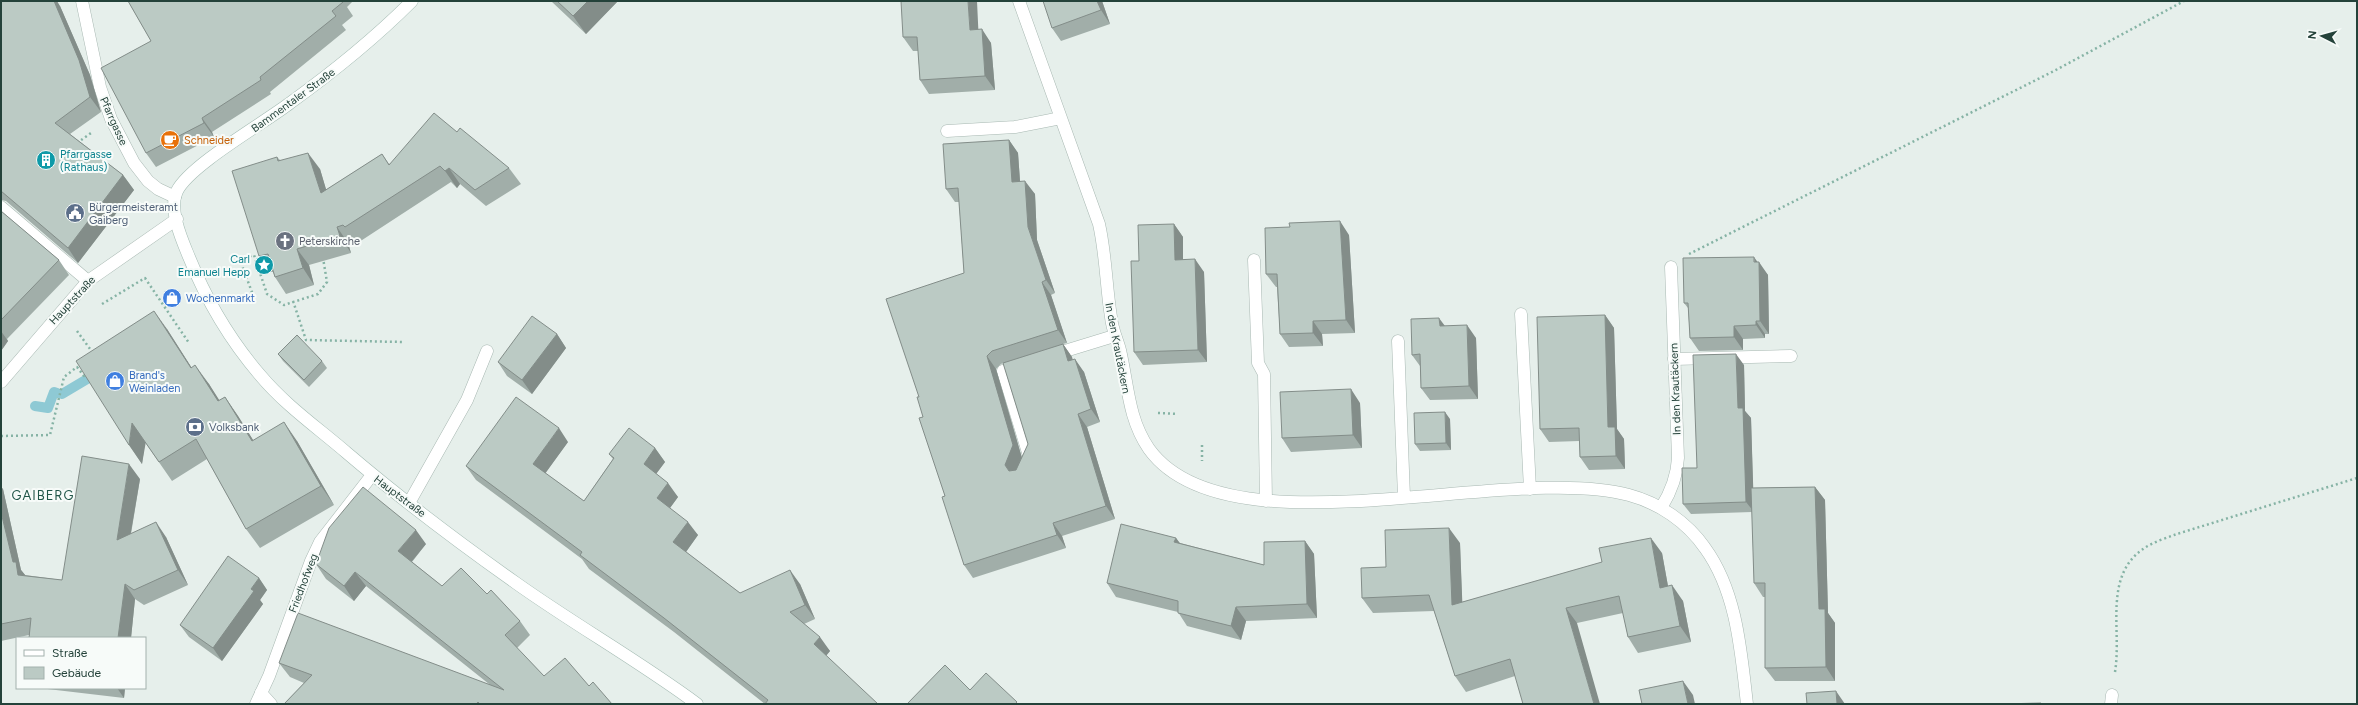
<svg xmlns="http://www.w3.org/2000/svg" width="2358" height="705" viewBox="0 0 2358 705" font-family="Figtree,sans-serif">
<rect width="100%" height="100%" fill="#e6efeb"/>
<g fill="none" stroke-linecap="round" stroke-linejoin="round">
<path stroke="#8ec9d4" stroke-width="10" d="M62,394L99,372
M35,406L48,408L54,392L57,393"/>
<defs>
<path id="lane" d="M1,207L88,281
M1674,359L1791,356
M409,503L467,400L487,351
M261,693L271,704"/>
<path id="street" d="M82,1L100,87L111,119L134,163L148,181L158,189L175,197
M1019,1L1099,224C1106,255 1106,286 1111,317C1112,329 1117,339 1120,350C1128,384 1128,419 1149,449C1227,557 1510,462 1629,495C1659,503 1687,522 1705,548C1737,592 1741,652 1747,704
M947,131L1015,127L1061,118
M1254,260L1258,363L1264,374L1266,501
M1521,314L1530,489
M1398,341L1404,497
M1052,355L1114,336
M1021,365L1003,371L1030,459L1028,462
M1,382L88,281L177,219
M1661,508C1671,492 1677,477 1678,458L1671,267
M256,704L269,676L311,561L320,542L372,475
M2111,704L2112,695"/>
<path id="secondary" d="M412,1C374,39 333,72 290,103C264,123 190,165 177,191C168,209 182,240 189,257C206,299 230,340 260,375C285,405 318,428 347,453C401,499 458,542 516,583C575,625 639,661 697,704"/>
</defs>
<use href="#lane" stroke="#a8b8b2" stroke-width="13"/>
<use href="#street" stroke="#a8b8b2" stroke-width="13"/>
<use href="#secondary" stroke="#a4bbb3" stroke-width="13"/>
<path stroke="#86b3a5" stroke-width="2.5" stroke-dasharray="2 3" stroke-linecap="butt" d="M77,143L91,133
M1689,254L2054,71L2184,1
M293,301L306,340L403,342
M237,302L253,295L240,260L254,255L267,294L284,305L318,294L327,282L323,258
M102,304L145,278L189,343
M77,331L93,353
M1158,413L1178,414
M1,436L50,435L64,377L77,367L84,376L87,374
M1202,445V461
M2115,672C2122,630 2103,577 2143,549C2153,542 2166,538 2177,534L2357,478"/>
<use href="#lane" stroke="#fff" stroke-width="12"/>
<use href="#street" stroke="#fff" stroke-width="12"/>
<use href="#secondary" stroke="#fff" stroke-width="12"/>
</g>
<path fill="#a1aea9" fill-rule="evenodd" d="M1,1L60,6L90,75L101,112L70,134L123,175L134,190L78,263L6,201L1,200Z
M128,1H353L347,7L353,16L342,25L346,30L270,92L271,94L212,132L214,137L156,167L146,153L151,41Z
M551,1H618L586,34Z
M1102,1L1110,24L1061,41L1052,28Z
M979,30L991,43L995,90L929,94L920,80L918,51H913L903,37Z
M457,132L509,168L521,184L486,206L460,184L457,188L451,182L356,244L354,241L348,243L351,253L309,265L314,285L286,294L275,277L273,272H270L259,256L277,157L280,160L320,169L326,190L382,154L389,164Z
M1009,140L1018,153L1020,181L1035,194L1037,240L1055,293L1051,295L1067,343L1063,344L1072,357V360L1084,372L1100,422L1087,427L1115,519L1062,536L1066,548L973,578L964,565L923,417L919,397L964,273L959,202H955L946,189ZM1003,363L1028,444L1022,458L996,369L1001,364Z
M1,211L59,260L69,275L7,339L8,341L1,351Z
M1174,224L1183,237V260L1204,272L1207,362L1143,365L1134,352L1139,261Z
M1349,235L1355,333L1322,334L1323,346L1289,347L1280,334L1277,287H1276L1266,274Z
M1757,262L1768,275L1769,334H1765V338L1743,339V350L1699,351L1690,338L1688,308L1684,303Z
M1605,315L1614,328L1617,429L1624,439L1625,469L1589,470L1580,457L1579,441L1549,442L1540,429Z
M1445,326L1476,338L1478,399L1430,400L1421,388L1420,366L1412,355Z
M167,329L191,367L209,384L219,401L225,397L238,416L253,440L297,441L334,505L260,548L246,529L207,459L172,481L145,442L142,464L129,445Z
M557,334L566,348L532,394L507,376L498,362Z
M278,354L322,361L327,368L309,387L283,361Z
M1744,365L1745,411L1751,418L1753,488L1815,487L1825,500L1828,613L1835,623V681H1775L1765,668V597H1763L1754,583L1752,512L1691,514L1683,504L1697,468Z
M1360,403L1362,448L1291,452L1282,438Z
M1450,419L1451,450L1420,451L1415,444Z
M568,442L545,473L584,501L613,459L609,454L655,448L665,462L656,474L678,497L670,508L698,535L686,552L740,593L800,584L815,619L804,624L830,651L826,656L765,704L674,632L589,569L582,559L476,480L466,466Z
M140,479L131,534L166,537L188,585L144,605L135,599L131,638H29V635L1,641V487L3,489L21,570L25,575L62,580Z
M1176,538L1180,543L1264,565L1305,541L1314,554L1317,618L1246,621L1241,640L1187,626L1178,612L1116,597L1107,583Z
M1460,543L1462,602L1662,553L1668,586L1683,601L1691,642L1638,653L1628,637L1623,613L1577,623L1515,676L1466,692L1455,676L1434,611L1373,613L1362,598L1386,567Z
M426,544L412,562L442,586L487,594L520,621L530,635L517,648L544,676L589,686L612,704H284L304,683L290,677L279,663L489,684L366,586L354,601L326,579L316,564Z
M259,578L267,590L260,600L263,604L222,661L189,637L180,625Z
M39,688H125L124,698Z"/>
<path fill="#838d89" d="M54,1H57L60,6L90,75L101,112L90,97Z
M588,1H618L586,34L573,16Z
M968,1H977L979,44L970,30Z
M1097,1H1102L1110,24L1101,10Z
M982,29L991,43L995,90L985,76Z
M202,118L212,132L214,137L204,123Z
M1009,140L1018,153L1021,195L1012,182Z
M308,153L320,169L332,209L321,193Z
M449,168L460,184L457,188L445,171Z
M123,175L134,190L78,263L68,248Z
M1025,181L1035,194L1037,240L1055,293L1046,280L1028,227Z
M1340,221L1349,235L1355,333L1346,320Z
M1174,224L1183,237V272L1175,260Z
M337,227L348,243L351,253L340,236Z
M297,249L309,265L314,285L303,268Z
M1754,257L1759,264V262L1768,275L1769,334L1760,321Z
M1195,259L1204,272L1207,362L1198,350Z
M1042,282L1051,295L1067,343L1058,330Z
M154,311L167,329L204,387L191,368Z
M1605,315L1614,328L1617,429L1624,439L1625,469L1616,456L1608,427Z
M1439,318L1448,330L1440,326Z
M1313,321L1322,334L1323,346L1313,333Z
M1756,321L1765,334V338L1756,325Z
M1467,325L1476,338L1478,399L1469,386Z
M1734,326L1743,339V350L1734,337Z
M1,331L8,341L1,351Z
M557,334L566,348L532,394L522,380Z
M1063,344L1072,357L1077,374L1068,361Z
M1736,354L1744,365L1745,411L1751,418L1754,512L1746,502L1738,408Z
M987,356L996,369L1022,458L1014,478L1005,465Z
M1075,359L1084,372L1100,422L1091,409Z
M195,365L209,384L232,420L218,401Z
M1351,389L1360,403L1362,448L1353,435Z
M225,397L238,416L265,459L252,441Z
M1445,412L1450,419L1451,450L1446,443Z
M1078,414L1087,427L1115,519L1106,506Z
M284,422L297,441L334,505L321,486Z
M132,423L146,441L142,464L129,445Z
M559,428L568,442L542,478L533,464Z
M655,448L665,462L653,478L644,464Z
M129,464L140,479L127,555L117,540Z
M668,483L678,497L667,512L657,498Z
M1,487L3,489L21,570L26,576L18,575L13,562L1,512Z
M1815,487L1825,500L1828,613L1835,623V681L1826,667L1819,609Z
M156,522L166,537L188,585L178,570Z
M688,522L698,535L683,556L673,542Z
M1053,523L1062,536L1066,548L1057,535Z
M1449,528L1460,543L1463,620L1452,605Z
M416,530L426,544L408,566L398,551Z
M1176,538L1185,551L1174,542Z
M1651,538L1662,553L1671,603L1660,588Z
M1305,541L1314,554L1317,618L1307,604Z
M790,570L800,584L815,619L805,605Z
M355,572L366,586L354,601L344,586Z
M259,578L267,590L260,600L263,604L222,661L213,648L251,589Z
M125,584L135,599L131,638H118Z
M1672,585L1683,601L1691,642L1680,626Z
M1236,607L1246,621L1241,640L1231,626Z
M1566,608L1577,623L1600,704H1594Z
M820,637L830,651L824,658L814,644Z
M1683,681L1693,695L1695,704H1688Z
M117,688H125L124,698Z
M1836,691L1845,704H1837Z"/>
<path fill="#bbcac4" stroke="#838d89" d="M1,1H54L79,60L90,97L55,123L123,175L68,248L1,191Z
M128,1H343V2L332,11L336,16L260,77L261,80L202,118L204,123L146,153L101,68L151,41Z
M557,1H588L573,16Z
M901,1H968L970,30L982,29L985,76L920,80L917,37H903Z
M1043,1H1097L1101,10L1052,28Z
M434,113L457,132L460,128L509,168L475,190L449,168L445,171L440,166L345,227L343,225L337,227L340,236L297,249L303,268L275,277L268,254L259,256L232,171L277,157L278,161L308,153L321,193L382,154L389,165Z
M1009,140L1012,182L1025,181L1028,227L1046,280L1042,282L1058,330L992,351L987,356L1013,445L1005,465L1009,471L1016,470L1028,444L1003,363L1063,344L1068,361L1075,359L1091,409L1078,414L1106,506L1053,523L1057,535L964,565L942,497L945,496L919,418L923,417L917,397H919L886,299L964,273L958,188L946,189L943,144Z
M1,211L59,260L1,320Z
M1340,221L1346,320L1313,321V333L1280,334L1277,274H1266L1265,228L1290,227L1289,223Z
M1174,224L1175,260L1195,259L1198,350L1134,352L1131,261H1139L1138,225Z
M1754,257V262H1759L1760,321H1756V325L1734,326V337L1690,338L1688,303H1684L1683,258Z
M154,311L191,368L195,365L218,401L225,397L252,441L284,422L321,486L246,529L196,439L159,462L132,423L129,445L76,361Z
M1605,315L1608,427H1615L1616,456L1580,457L1579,428L1540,429L1537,317Z
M532,316L557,334L522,380L498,362Z
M1439,318L1440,326L1467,325L1469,386L1421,388L1420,354L1412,355L1411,319Z
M297,335L322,361L304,380L278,354Z
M1736,354L1738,408H1743L1746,502L1683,504L1682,468H1697L1693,355Z
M1351,389L1353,435L1282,438L1280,392Z
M516,397L559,428L533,464L584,501L614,458L609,454L629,428L655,448L644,464L668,483L657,498L688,522L673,542L740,593L790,570L805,605L790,612L820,637L814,644L878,704H765L768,700L664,618L580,555L582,552L466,466Z
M1445,412L1446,443L1415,444L1414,413Z
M82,456L129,464L117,540L156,522L178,570L134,590L125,584L118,638H29L31,618L1,624V512L13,562H16L18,575L62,580Z
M363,487L416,530L398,551L442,586L461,568L487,594L491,590L520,621L505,635L544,676L565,658L589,686L593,682L612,704H480L478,702L476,704H284L312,675L279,663L298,613L504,690L355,572L344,586L316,564L329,528Z
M1815,487L1819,609H1825L1826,667L1765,668V583H1754L1751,488Z
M1121,524L1176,538L1174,542L1264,565V542L1305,541L1307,604L1236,607L1231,626L1178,613V601L1107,583Z
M1449,528L1452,605L1602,562L1599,548L1651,538L1660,588L1672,585L1680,626L1628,637L1619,596L1566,608L1594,704H1523L1510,659L1455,676L1429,595L1362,598L1361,568L1386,567L1385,530Z
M228,556L259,578L251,589L254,591L213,648L180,625Z
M945,665L970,690L986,673L1017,702L1015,704H907Z
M1683,681L1688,704H1642L1639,690Z
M1836,691L1837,704H1807L1806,693Z
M2041,703V704H2002Z"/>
<defs>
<symbol id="cafe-disc" viewBox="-11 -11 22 22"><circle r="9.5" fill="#e8710a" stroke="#f7fbf9"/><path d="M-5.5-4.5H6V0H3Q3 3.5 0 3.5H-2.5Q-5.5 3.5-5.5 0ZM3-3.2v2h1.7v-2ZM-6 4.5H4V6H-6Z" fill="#fff"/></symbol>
<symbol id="building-disc" viewBox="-11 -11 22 22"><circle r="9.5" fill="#0f9aa8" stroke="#f7fbf9"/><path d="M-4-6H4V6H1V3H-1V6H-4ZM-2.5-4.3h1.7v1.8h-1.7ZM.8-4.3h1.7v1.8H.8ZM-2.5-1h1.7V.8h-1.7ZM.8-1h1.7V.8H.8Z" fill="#fff"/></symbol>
<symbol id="civic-disc" viewBox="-11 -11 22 22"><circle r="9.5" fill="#5c6f8a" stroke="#f7fbf9"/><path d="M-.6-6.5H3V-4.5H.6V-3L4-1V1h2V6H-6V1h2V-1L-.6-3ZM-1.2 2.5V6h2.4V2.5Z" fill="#fff"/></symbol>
<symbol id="church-disc" viewBox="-11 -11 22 22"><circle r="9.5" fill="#6b7280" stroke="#f7fbf9"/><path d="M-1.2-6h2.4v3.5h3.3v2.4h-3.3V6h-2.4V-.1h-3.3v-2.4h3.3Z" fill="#fff"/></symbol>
<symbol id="sight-disc" viewBox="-11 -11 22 22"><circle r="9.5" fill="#0f9aa8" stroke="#f7fbf9"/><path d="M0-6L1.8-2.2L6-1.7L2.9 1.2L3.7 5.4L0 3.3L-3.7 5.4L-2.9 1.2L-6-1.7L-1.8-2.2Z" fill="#fff"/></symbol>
<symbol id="shop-disc" viewBox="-11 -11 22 22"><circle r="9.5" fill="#3f7fe0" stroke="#f7fbf9"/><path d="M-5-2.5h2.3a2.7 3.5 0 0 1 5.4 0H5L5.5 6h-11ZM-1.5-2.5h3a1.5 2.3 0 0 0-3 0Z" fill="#fff"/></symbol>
<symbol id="bank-disc" viewBox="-11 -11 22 22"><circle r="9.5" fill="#5c6f8a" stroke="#f7fbf9"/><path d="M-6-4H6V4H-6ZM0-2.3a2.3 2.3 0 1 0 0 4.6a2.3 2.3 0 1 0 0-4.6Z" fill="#fff"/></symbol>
</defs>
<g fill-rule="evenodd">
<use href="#cafe-disc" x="159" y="129" width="22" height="22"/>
<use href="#building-disc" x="35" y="149" width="22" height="22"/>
<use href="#civic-disc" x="64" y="202" width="22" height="22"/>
<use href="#church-disc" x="274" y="230" width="22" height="22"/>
<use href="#sight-disc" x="253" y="254" width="22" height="22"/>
<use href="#shop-disc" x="161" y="287" width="22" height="22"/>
<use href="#shop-disc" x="104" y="370" width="22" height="22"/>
<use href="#bank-disc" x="184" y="416" width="22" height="22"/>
</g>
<g text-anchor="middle" stroke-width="4" stroke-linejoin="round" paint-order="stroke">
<g font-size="11" fill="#24423a" stroke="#f7fbf9">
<text transform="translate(293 100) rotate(-36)" y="4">Bammentaler Straße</text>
<text transform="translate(114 121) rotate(66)" y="4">Pfarrgasse</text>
<text transform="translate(72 300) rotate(-47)" y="4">Hauptstraße</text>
<text transform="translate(1118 348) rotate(79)" y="4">In den Krautäckern</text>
<text transform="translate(1675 389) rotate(-92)" y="4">In den Krautäckern</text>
<text transform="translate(400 496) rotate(37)" y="4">Hauptstraße</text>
<text transform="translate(303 583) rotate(-69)" y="4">Friedhofweg</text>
</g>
<g font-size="11" fill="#c56008" stroke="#f7fbf9" text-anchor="start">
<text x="184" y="144">Schneider</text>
</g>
<g font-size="11" fill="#0d838f" stroke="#f7fbf9" text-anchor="start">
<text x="60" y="158">Pfarrgasse<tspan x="60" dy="13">(Rathaus)</tspan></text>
<text x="250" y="263" text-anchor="end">Carl<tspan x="250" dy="13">Emanuel Hepp</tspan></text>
</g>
<g font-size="11" fill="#4e5e75" stroke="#f7fbf9" text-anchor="start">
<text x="89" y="211">Bürgermeisteramt<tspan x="89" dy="13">Gaiberg</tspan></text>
<text x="209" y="431">Volksbank</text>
</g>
<g font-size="11" fill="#5b616d" stroke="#f7fbf9" text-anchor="start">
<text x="299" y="245">Peterskirche</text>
</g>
<g font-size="11" fill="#366cbe" stroke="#f7fbf9" text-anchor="start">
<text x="186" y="302">Wochenmarkt</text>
<text x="129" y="379">Brand's<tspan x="129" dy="13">Weinladen</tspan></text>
</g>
<g font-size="13" letter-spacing="1" fill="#1f5548" stroke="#f7fbf9">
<text x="43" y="500">GAIBERG</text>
</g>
</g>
<rect width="2358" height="705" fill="none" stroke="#24423a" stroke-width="4"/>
<rect x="16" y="637" width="130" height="52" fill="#f7fbf9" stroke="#a3b1ad"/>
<rect x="24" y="650" width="20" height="6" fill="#ffffff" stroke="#a3b1ad"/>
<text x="52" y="657" font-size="12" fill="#24423a">Straße</text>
<rect x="24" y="667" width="20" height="12" fill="#bbcac4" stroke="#a3b1ad"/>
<text x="52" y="677" font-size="12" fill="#24423a">Gebäude</text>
<g transform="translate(2322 36) rotate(276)" stroke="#f7fbf9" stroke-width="3" paint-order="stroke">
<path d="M0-3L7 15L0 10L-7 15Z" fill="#24423a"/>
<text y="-6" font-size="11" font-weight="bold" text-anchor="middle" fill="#24423a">N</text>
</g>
</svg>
